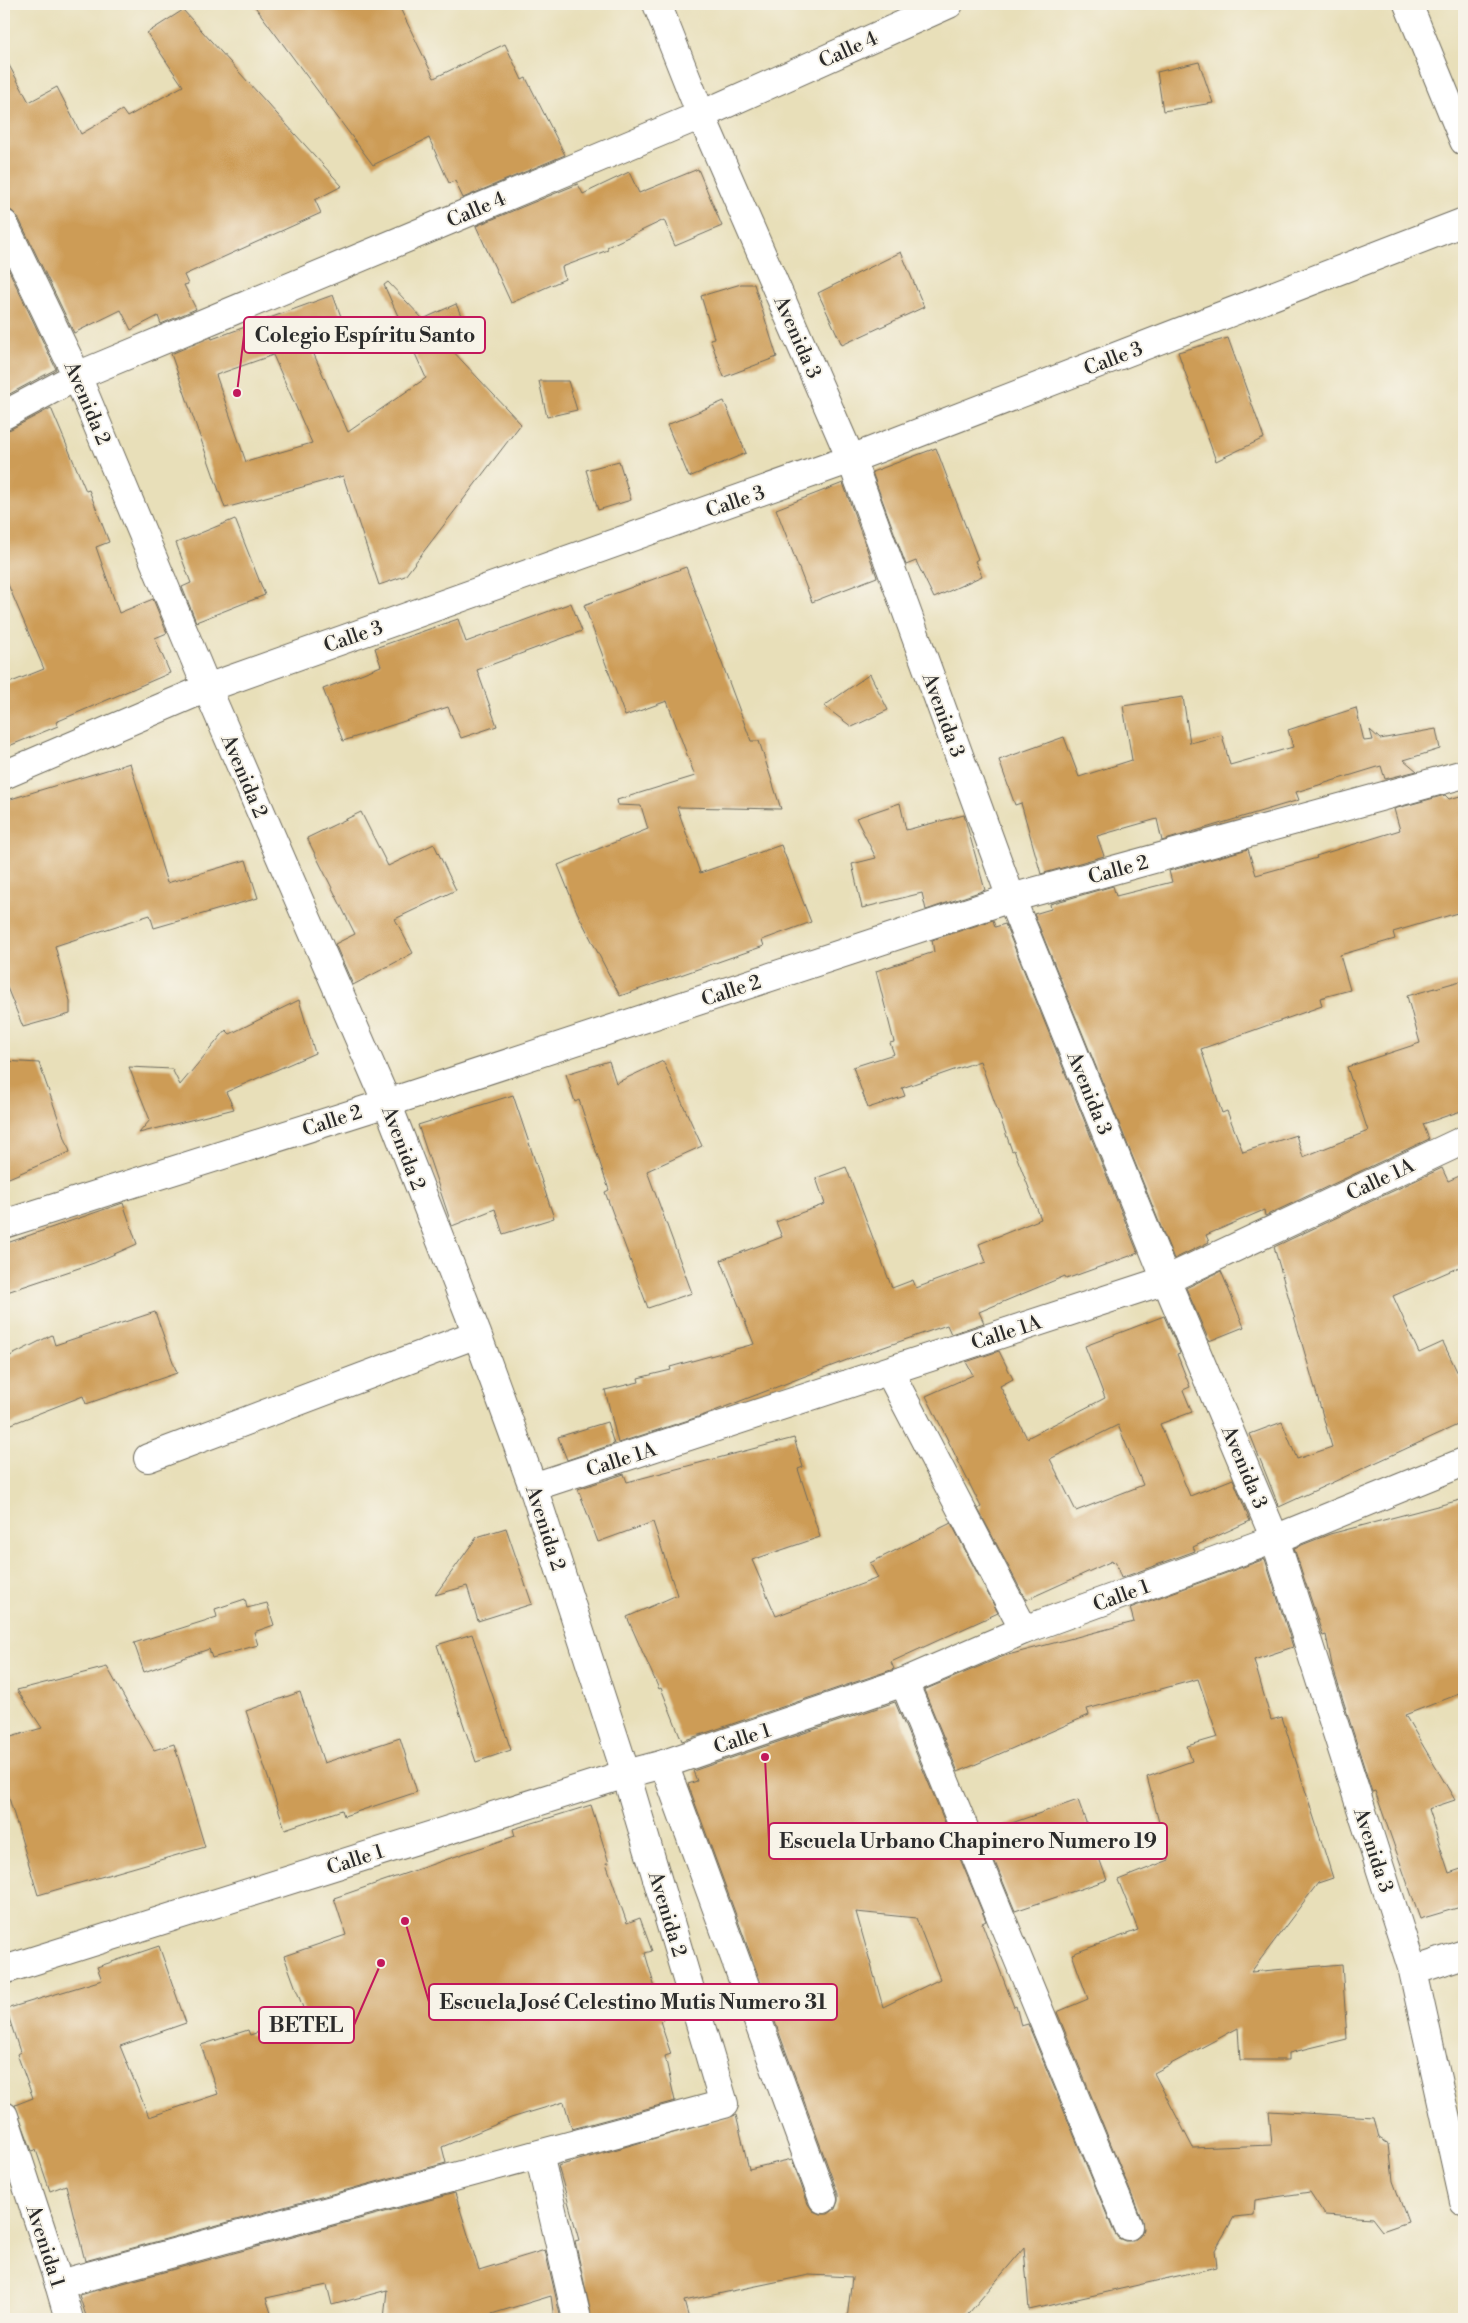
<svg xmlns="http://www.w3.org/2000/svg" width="1468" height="2323" viewBox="0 0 1468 2323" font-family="'Libre Bodoni',serif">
<rect width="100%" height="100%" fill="#f7f3e8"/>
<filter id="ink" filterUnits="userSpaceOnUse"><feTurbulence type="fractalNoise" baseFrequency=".02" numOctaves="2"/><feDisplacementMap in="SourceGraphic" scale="10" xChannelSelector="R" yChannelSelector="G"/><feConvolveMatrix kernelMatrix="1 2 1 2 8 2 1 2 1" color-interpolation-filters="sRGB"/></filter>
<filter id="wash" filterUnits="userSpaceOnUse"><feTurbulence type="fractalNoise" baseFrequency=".0096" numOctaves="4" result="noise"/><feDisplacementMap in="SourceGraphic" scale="20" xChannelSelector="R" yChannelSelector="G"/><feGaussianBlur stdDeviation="1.12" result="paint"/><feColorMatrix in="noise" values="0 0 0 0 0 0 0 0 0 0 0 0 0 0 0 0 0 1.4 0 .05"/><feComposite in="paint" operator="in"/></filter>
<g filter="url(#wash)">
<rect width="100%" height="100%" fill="#e8dfb9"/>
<g id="blocks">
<path fill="#cd9c57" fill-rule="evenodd" d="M253,4H398L434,78L505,44L522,80L526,78L565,155L463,198L455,181L449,183L429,138L373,165Z
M183,10L342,186L315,200L321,213L184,275L188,284L184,285L196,309L161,324L158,316L131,330L121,310L74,333L18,217L12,211L4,209V56L29,102L57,87L81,134L122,110L127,117L183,86L147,33Z
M1199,62L1213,103L1163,111L1157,72Z
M698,169L722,226L675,246L664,220L607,247L608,250L562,267L565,279L511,303L476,226L578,184L583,194L629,172L639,193Z
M901,252L924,307L842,345L818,293Z
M4,260L56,369L4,397Z
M388,282L423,319L456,304L471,338L450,348L521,424L405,576L379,585L343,476L225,508L171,354L211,337L212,339L333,295L346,330L309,343L348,432L426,378L384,285ZM273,355L312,443L246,462L216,375Z
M741,284H754L777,357L724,377L710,339L714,338L701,296Z
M1228,338L1264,438L1216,461L1178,352Z
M539,381H568L577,410L547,417Z
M724,401L746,453L689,477L667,425Z
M51,408L86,491L89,490L109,542L96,547L119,613L153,599L167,633L155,638L170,673L56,722L58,726L4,748V685L44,669L4,575V431L11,429Z
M936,448L978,559L975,561L982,576L934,598L916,561L906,565L872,472Z
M619,461L631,500L598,510L586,470Z
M843,483L877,577L812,602L776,509Z
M235,519L265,595L196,622L182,587L191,583L176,543Z
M686,567L751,741H759L781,809L677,807L700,873L781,845L811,922L762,940L764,946L620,996L577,912L558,865L648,829L641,806L618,805L617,800L695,776L667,701L625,716L584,605Z
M571,603L582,631L477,670L497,726L461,738L448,707L343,741L323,689L381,666L375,648L458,619L466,642Z
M870,674L888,710L852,727L824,706Z
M1183,697L1190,743L1222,735L1230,765L1293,747L1288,730L1356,708L1364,741L1373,740L1370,730L1380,739L1436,729L1440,749L1404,760L1417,771L1385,779L1381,766L1296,792L1299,800L1162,841L1157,819L1097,836L1104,856L1041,874L1021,803L1015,805L999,760L1064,737L1079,777L1132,760L1123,706Z
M130,763L167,883L246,860L258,898L154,928L150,915L55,946L70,1001V1014L23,1027L4,980V801Z
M1445,795L1449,799L1464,795V911L1393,932L1395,939L1340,955L1350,990L1320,998L1322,1006L1201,1049L1222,1113L1227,1111L1243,1152L1296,1135L1303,1157L1368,1131L1347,1067L1420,1043L1407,996L1464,980V1110L1423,1124L1429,1139L1265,1216L1264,1210L1206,1235L1209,1242L1174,1259L1034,914L1051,909L1050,904L1113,886L1116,896L1172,882L1169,871L1248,849L1256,875L1317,858L1316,856L1400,830L1394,809Z
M900,803L906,830L964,815L985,890L926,910L922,893L862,908L852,864L876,858L856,818Z
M361,812L388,866L434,844L456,890L395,919L413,953L353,985L335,944L355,934L307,838Z
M993,920L995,927L1005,924L1138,1253L1066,1279L1065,1276L979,1312L984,1323L951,1334L947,1325L847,1360L704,1415L618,1443L605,1390L639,1382L638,1378L671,1370L670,1367L754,1344L721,1260L782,1237L776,1222L825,1204L816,1178L846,1167L892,1288L913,1280L916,1288L986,1262L979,1244L1041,1219L1014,1150L1012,1151L980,1061L902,1088L905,1096L868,1108L853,1067L894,1054L890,1043L894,1042L876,971L934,952L932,940Z
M299,1000L315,1053L226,1092L234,1109L139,1133L150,1120L129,1067L172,1069L180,1085L226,1030L230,1034Z
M4,1061L39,1063L70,1152L4,1180Z
M609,1061L616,1083L663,1061L702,1146L647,1171L692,1293L648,1308L605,1192L609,1190L579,1100L575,1102L566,1074Z
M513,1095L554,1218L503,1234L495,1209L452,1226L418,1125Z
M1442,1168L1448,1181L1464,1174V1265L1393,1296L1419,1353L1443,1342L1464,1386V1422L1279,1507L1250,1434L1282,1422L1297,1459L1332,1447L1274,1247Z
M123,1203L137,1244L94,1263L4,1293V1244Z
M1221,1271L1244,1327L1209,1341L1186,1288Z
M155,1312L177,1373L86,1404L83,1396L4,1427V1359L52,1335L55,1345Z
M1164,1316L1180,1353L1177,1354L1190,1387L1183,1390L1192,1412L1160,1424L1190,1496L1233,1479L1250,1521L1193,1547L1195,1551L1121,1578L1115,1561L1113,1563L1112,1561L1026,1600L978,1509L981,1507L926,1396L973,1375L966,1362L999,1351L1013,1379L1000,1386L1027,1438L1105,1398L1085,1346ZM1118,1425L1143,1485L1076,1511L1050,1459Z
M607,1422L614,1444L567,1460L558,1437Z
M794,1438L803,1467L798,1469L820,1537L752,1560L776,1616L878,1578L870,1563L951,1523L998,1613L891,1662L894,1669L682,1741L661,1688L659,1689L627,1617L677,1595L653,1522L598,1542L578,1489L624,1474L627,1482Z
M1464,1499V1692L1405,1715L1455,1800L1428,1809L1449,1873L1464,1868V1906L1420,1919L1375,1791L1372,1792L1332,1665L1326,1635L1323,1636L1294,1548L1330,1534Z
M506,1528L532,1604L478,1621L467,1586L435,1595L477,1537Z
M1265,1559L1293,1647L1254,1660L1271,1720L1282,1717L1333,1878L1318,1883L1251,1972L1342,1964L1347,2039L1289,2053V2060H1240L1238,2028L1154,2073L1193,2148L1272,2145L1269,2111L1374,2117L1379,2138L1389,2144L1393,2181L1408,2222L1382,2231L1372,2218L1325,2215L1310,2192L1255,2200L1254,2215L1234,2217L1215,2250L1217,2267L1029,2310L1024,2248L964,2319H847L852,2277L809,2275L684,2301L689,2319H592L575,2241L579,2240L558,2166L736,2115L749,2169L792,2159L808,2204L813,2211L820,2214H828L835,2209L838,2201V2194L688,1784L697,1781L693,1771L895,1702L986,1921L982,1923L1014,2007L1016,2006L1021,2026L1028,2024L1114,2232L1118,2238L1125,2241H1133L1140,2236L1143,2229L1142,2220L1057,2012L1088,1999L1072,1954L1138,1930L1118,1880L1169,1860L1147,1777L1192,1761L1187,1746L1218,1737L1198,1679L1087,1709L1089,1715L958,1772L924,1690L1004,1656L1134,1622L1130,1608ZM856,1912L916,1918L940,1979L883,2007Z
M245,1599L247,1608L267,1603L274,1625L254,1632L258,1645L212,1658L209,1649L144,1672L134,1643L217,1617L215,1609Z
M472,1634L511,1750L476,1762L437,1645Z
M107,1667L154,1750L174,1744L205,1847L38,1895L4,1781V1739L42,1728L17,1690Z
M300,1692L324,1763L400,1738L417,1792L344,1816L342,1810L285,1829L246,1711Z
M1078,1800L1107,1880L1015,1911L983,1833Z
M591,1805L609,1863H606L627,1923L640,1918L652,1951L645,1953L664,2020L660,2021L671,2054L665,2056L675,2101L572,2129L564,2102L511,2118L442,2147L446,2163L85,2261L66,2185L50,2191L36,2150L32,2151L15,2105L33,2098L17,2054L20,2052L6,2009L102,1980L97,1967L159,1946L186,2023L120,2046L149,2117L218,2094L201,2045L248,2030L250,2035L306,2016L284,1956L346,1935L334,1898L515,1836L513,1829Z
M455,2193L479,2270L545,2250L561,2319H554L551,2296L475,2319H384L387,2290L332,2305L327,2285L266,2298L273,2319H87L79,2295Z"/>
</g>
</g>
<g filter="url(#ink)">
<use href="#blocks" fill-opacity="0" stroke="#6d6a5d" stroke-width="1"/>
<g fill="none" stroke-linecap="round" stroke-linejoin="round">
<defs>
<path id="street" d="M657,4L701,115L851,459L1011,898L1166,1280L1275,1539L1413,1971L1464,2201
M1408,4L1464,141
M4,224L77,376L207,688L387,1103L477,1334L533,1487L626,1774L724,2104L59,2284
M4,415L77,376L701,115L949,4
M4,775L207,688L851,459L1464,222
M4,1224L387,1103L1011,898L1464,774
M889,1371L1024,1630
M148,1458L477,1334
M533,1487L1166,1280L1464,1140
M904,1682L1128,2226
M664,1764L823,2199
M1413,1971L1464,1954
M539,2154L577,2319"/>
<path id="secondary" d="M4,1970L626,1774L664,1764L904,1682L1024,1630L1275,1539L1464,1462
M4,2116L59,2284L69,2319"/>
</defs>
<use href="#street" stroke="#6d6a5d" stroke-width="30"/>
<use href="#secondary" stroke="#6d6a5d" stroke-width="30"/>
<use href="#street" stroke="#fff" stroke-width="28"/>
<use href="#secondary" stroke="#fff" stroke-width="28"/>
</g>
</g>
<g text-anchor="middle" stroke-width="4" stroke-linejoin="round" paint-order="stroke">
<g font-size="20" fill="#2b2b2b" stroke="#f7f3e8">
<text transform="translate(848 49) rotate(-24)" y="7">Calle 4</text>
<text transform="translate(476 209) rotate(-23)" y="7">Calle 4</text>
<text transform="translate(798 337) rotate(66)" y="7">Avenida 3</text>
<text transform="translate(1113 358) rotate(-21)" y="7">Calle 3</text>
<text transform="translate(88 403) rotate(67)" y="7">Avenida 2</text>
<text transform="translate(735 501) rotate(-19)" y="7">Calle 3</text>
<text transform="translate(353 636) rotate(-19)" y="7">Calle 3</text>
<text transform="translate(944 715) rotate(70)" y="7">Avenida 3</text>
<text transform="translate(245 776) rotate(67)" y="7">Avenida 2</text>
<text transform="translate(1118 869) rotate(-15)" y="7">Calle 2</text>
<text transform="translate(731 990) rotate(-18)" y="7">Calle 2</text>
<text transform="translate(1090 1093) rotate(68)" y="7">Avenida 3</text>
<text transform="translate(332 1120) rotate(-18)" y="7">Calle 2</text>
<text transform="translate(404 1148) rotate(69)" y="7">Avenida 2</text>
<text transform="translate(1380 1179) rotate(-25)" y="7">Calle 1A</text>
<text transform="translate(1006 1332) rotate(-18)" y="7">Calle 1A</text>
<text transform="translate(621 1459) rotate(-18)" y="7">Calle 1A</text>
<text transform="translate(1245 1467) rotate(67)" y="7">Avenida 3</text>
<text transform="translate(546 1528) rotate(72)" y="7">Avenida 2</text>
<text transform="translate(1121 1595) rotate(-20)" y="7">Calle 1</text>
<text transform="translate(742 1738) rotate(-18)" y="7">Calle 1</text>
<text transform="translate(1374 1850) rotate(72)" y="7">Avenida 3</text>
<text transform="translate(355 1859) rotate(-18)" y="7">Calle 1</text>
<text transform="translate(668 1914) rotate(73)" y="7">Avenida 2</text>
<text transform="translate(46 2246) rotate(72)" y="7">Avenida 1</text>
</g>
</g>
<path fill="none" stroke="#c2185b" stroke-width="2" d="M237 393L244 335M765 1757L769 1841M405 1921L429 2002M381 1963L354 2025"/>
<g fill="#c2185b" stroke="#f7f3e8" stroke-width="2">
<circle cx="237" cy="393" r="5"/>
<circle cx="765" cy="1757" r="5"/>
<circle cx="405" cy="1921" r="5"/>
<circle cx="381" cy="1963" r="5"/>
</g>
<g fill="#f7f3e8" stroke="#c2185b" stroke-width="2">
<rect x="244" y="317" width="241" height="36" rx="5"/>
<rect x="769" y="1823" width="398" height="36" rx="5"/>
<rect x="429" y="1984" width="408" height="36" rx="5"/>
<rect x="259" y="2007" width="95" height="36" rx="5"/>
</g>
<g font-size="21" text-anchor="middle" font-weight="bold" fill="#2b2b2b">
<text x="365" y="342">Colegio Espíritu Santo</text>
<text x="968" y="1848">Escuela Urbano Chapinero Numero 19</text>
<text x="633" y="2009">Escuela José Celestino Mutis Numero 31</text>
<text x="306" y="2032">BETEL</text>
</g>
<rect width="1468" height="2323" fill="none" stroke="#f7f3e8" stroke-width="20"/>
</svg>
